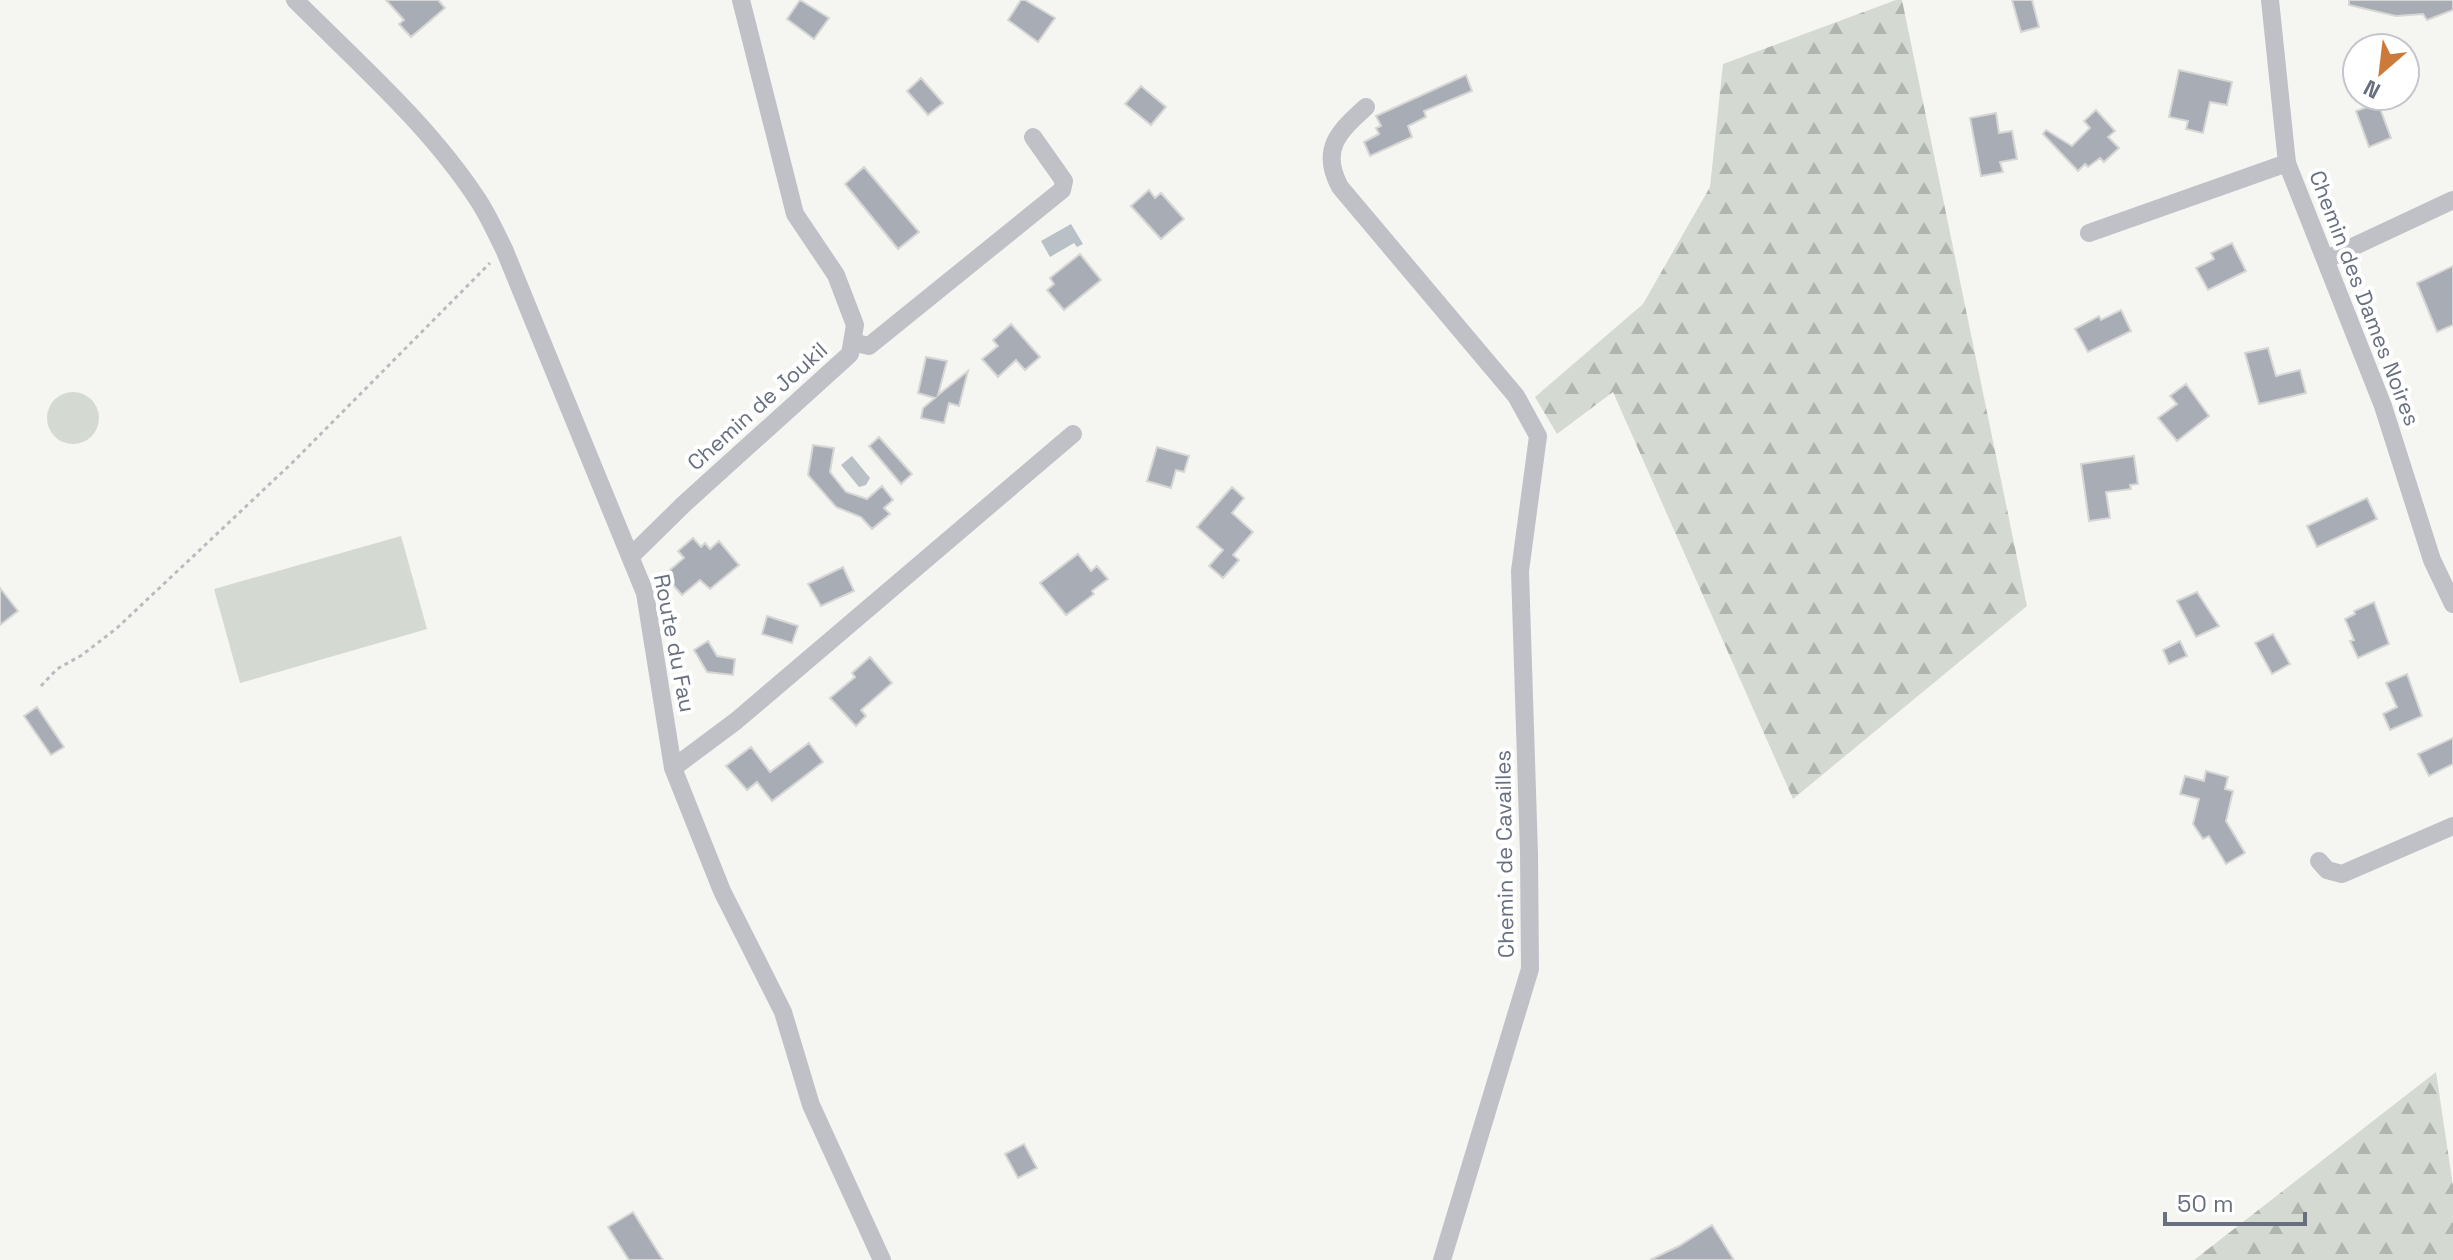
<svg xmlns="http://www.w3.org/2000/svg" width="2453" height="1260" viewBox="0 0 2453 1260" font-family="'Space Grotesk',sans-serif">
<defs>
<pattern id="forest-firs" width="22" height="20" patternUnits="userSpaceOnUse" patternTransform="scale(2)"><rect width="22" height="20" fill="#d4dad2"/><path d="M5 1l3.5 6h-7zM16 11l3.5 6h-7z" fill="#b0b5b0"/></pattern>
</defs>
<rect width="100%" height="100%" fill="#f5f5f2"/>
<path fill="url(#forest-firs)" d="M1896,0H1902L2027,606L1793,799L1613,392L1557,434L1535,397L1643,304L1710,187L1723,64Z
M2436,1072L2453,1186V1260H2194Z"/>
<path fill="#d4dad2" d="M47 418a26 26 0 1 1 52 0a26 26 0 1 1-52 0Z
M401,536L427,629L240,683L214,589Z"/>
<path fill="#bac1c6" d="M1071,224L1083,244L1077,247L1074,243L1050,257L1041,241Z
M852,456L870,478L866,485L859,487L841,465Z"/>
<path fill="#a8acb4" stroke="#d6d7d5" stroke-width="2" d="M386,0H438L445,8L411,37L399,24L404,20Z
M800,0L829,18L814,39L787,19Z
M1021,0H1025L1055,18L1038,42L1008,20Z
M2012,0H2032L2039,27L2021,32Z
M2349,0H2453V10L2427,20L2423,14L2396,16L2349,5Z
M2179,70L2232,82L2227,105L2210,102L2203,133L2186,129L2188,121L2169,117Z
M1466,75L1472,91L1424,111L1426,117L1408,126L1412,137L1370,156L1364,142L1379,134L1376,128L1381,126L1376,116Z
M921,78L943,103L928,115L907,91Z
M1141,86L1166,107L1151,125L1125,104Z
M2378,103L2391,138L2369,147L2356,111Z
M2096,110L2115,131L2108,137L2119,148L2104,162L2100,158L2088,167L2085,164L2078,171L2043,134L2046,130L2072,146L2090,128L2084,121Z
M1996,113L1999,133L2012,131L2017,159L2000,162L2003,172L1981,176L1970,118Z
M864,167L919,232L898,249L845,184Z
M1149,190L1155,198L1161,193L1184,219L1161,239L1131,206Z
M2232,243L2246,271L2208,290L2196,268L2214,259L2211,253Z
M1080,254L1101,280L1064,310L1047,290L1054,284L1050,278Z
M2453,266V325L2437,332L2417,283Z
M2121,310L2131,331L2088,352L2075,329L2099,316L2101,320Z
M1011,324L1040,357L1025,370L1016,360L998,377L982,359L998,346L993,340Z
M2268,348L2276,376L2300,370L2306,393L2259,404L2245,353Z
M926,357L947,361L938,395L968,371L959,406L949,403L944,423L921,418L923,408L935,398L918,393Z
M2186,384L2209,416L2177,441L2158,418L2177,404L2170,396Z
M879,437L912,474L901,484L869,446Z
M813,445L834,448L830,472L846,492L867,499L882,486L893,500L884,508L890,514L872,529L861,517L836,507L808,475Z
M1157,447L1189,456L1184,472L1176,470L1171,488L1147,481Z
M2134,456L2138,484L2130,485L2131,489L2106,492L2110,518L2089,521L2081,464Z
M1232,487L1244,498L1232,513L1253,532L1233,555L1239,560L1223,578L1209,566L1223,550L1197,527Z
M2367,498L2377,519L2317,547L2307,526Z
M693,538L701,547L705,543L710,549L719,541L739,565L710,589L700,580L682,595L664,575L684,558L678,551Z
M1078,554L1091,571L1097,566L1108,579L1092,591L1094,594L1066,615L1040,583Z
M843,567L854,591L821,606L808,584Z
M0,588L18,611L0,625Z
M2197,592L2219,626L2196,637L2177,601Z
M2374,602L2389,644L2358,658L2350,641L2354,640L2345,619L2355,614L2354,611Z
M767,616L798,626L792,643L762,634Z
M2273,634L2290,664L2272,674L2255,643Z
M708,641L717,656L735,659L733,675L707,672L694,650Z
M2180,641L2187,656L2169,664L2163,650Z
M870,657L892,683L861,710L866,716L856,726L830,698L855,677L852,673Z
M2407,674L2422,716L2390,730L2383,714L2397,707L2386,683Z
M37,707L64,747L51,755L24,716Z
M2453,738V764L2429,776L2418,754Z
M809,743L823,762L772,801L757,782L747,790L726,766L751,747L770,772Z
M2206,771L2228,777L2225,789L2233,791L2226,821L2245,853L2226,864L2209,836L2203,839L2193,824L2199,799L2180,794L2185,776L2204,781Z
M1024,1144L1037,1168L1018,1178L1005,1154Z
M633,1212L663,1260H629L608,1227Z
M1712,1225L1734,1260H1650L1679,1246Z"/>
<g fill="none" stroke-linecap="round" stroke-linejoin="round">
<path stroke="#b9bbbe" stroke-width="3" stroke-dasharray="4 4" stroke-linecap="butt" d="M41,686L57,669L82,655L117,628L292,463L490,263"/>
<path stroke="#bfc1c6" stroke-width="18" d="M295,0C358,63 429,125 478,200C488,215 496,233 504,249L645,593L673,768L722,891L783,1012L811,1105L882,1260
M2270,0L2287,163L2383,406L2432,560L2453,604
M1366,107C1338,132 1320,150 1340,187L1516,396L1538,436L1520,571L1529,854L1530,969L1442,1260
M2089,233L2287,163
M2327,259L2453,200
M852,342L869,346L1062,190L1064,181L1033,137
M631,556L684,504L850,354L855,325L836,275L795,214L741,0
M673,768L736,721L1073,434
M2319,861L2327,870L2342,874L2453,826"/>
</g>
<g text-anchor="middle" stroke-width="8" stroke-linejoin="round" paint-order="stroke">
<g font-size="22" fill="#687080" stroke="#fff">
<text transform="translate(2365 298) rotate(69)" y="8">Chemin des Dames Noires</text>
<text transform="translate(757 406) rotate(-42)" y="8">Chemin de Joukil</text>
<text transform="translate(675 643) rotate(79)" y="8">Route du Fau</text>
<text transform="translate(1504 854) rotate(-91)" y="8">Chemin de Cavailles</text>
</g>
</g>
<g transform="translate(2381 72) rotate(208)"><circle r="38" fill="#ffffff" stroke="#c3c6cc" stroke-width="2"/>
<path d="M0-6L14 30L0 20L-14 30Z" fill="#cd793a"/>
<text y="-12" font-size="22" font-weight="bold" text-anchor="middle" fill="#687080">N</text>
</g>
<path d="M2165 1212v12h140v-12" fill="none" stroke="#687080" stroke-width="4"/>
<text x="2177" y="1212" font-size="24" fill="#687080" stroke="#ffffff" stroke-width="6" paint-order="stroke">50 m</text>
</svg>
